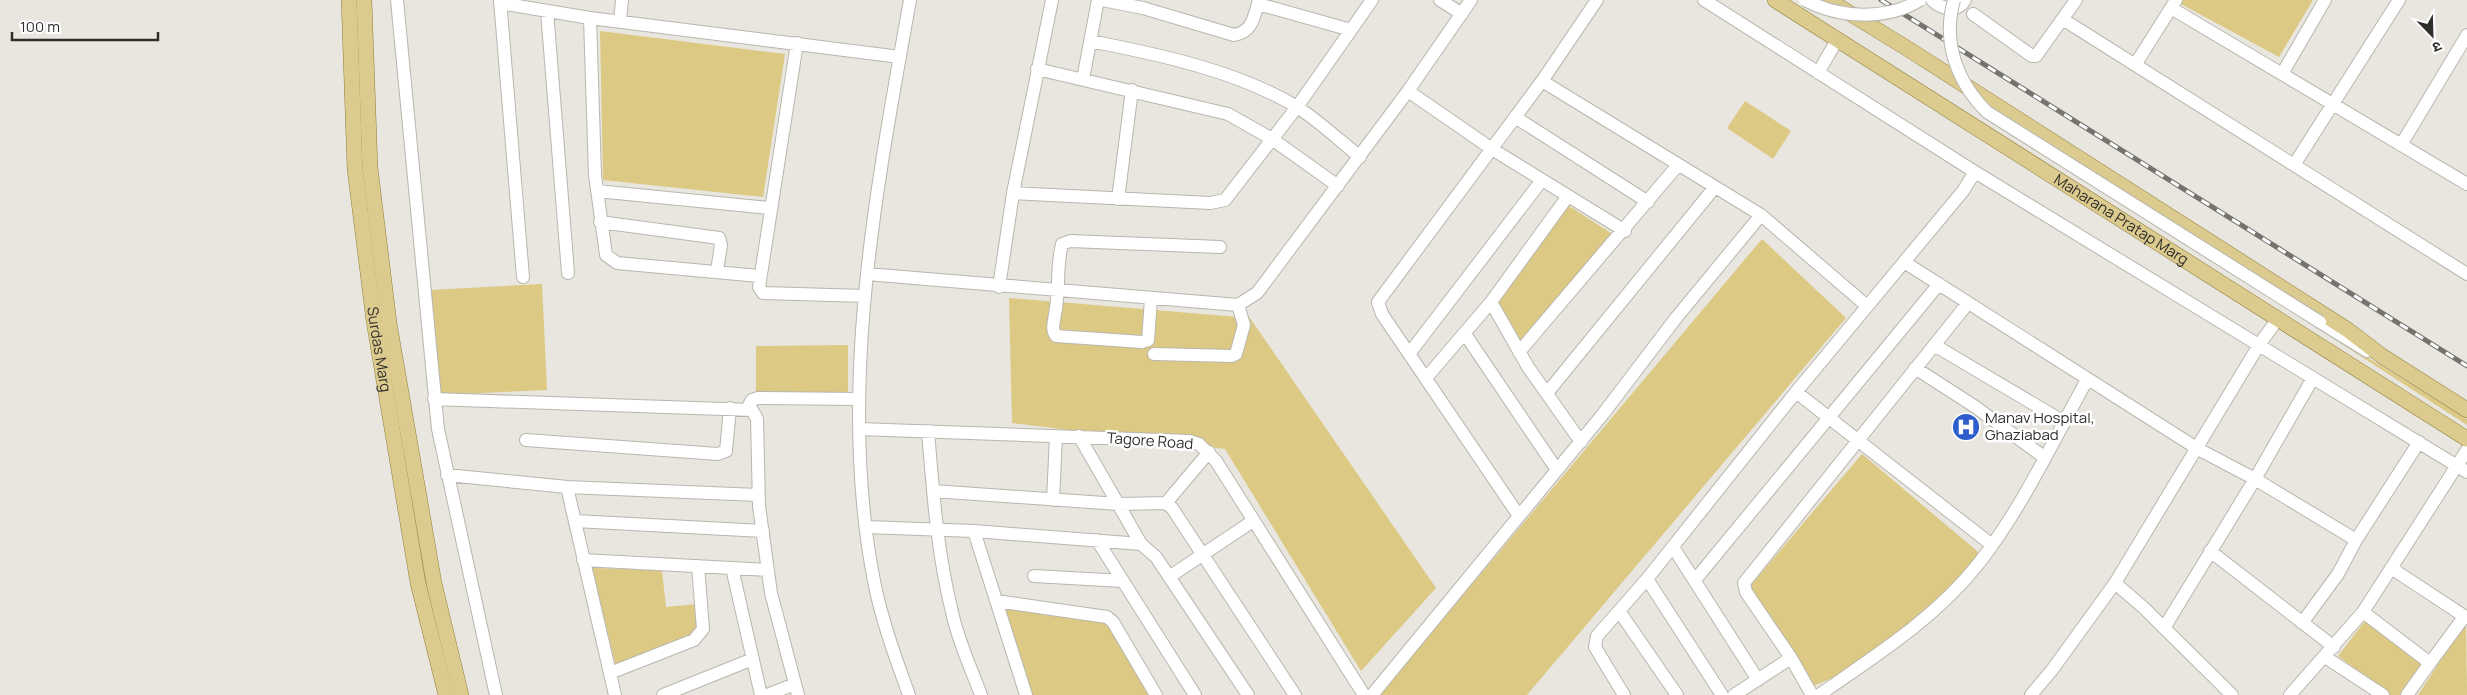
<svg xmlns="http://www.w3.org/2000/svg" width="2467" height="695" viewBox="0 0 2467 695" font-family="Manrope,'Noto Sans Devanagari',sans-serif">
<rect width="100%" height="100%" fill="#e8e6de"/>
<path fill="#dcc984" d="M2183,0H2313L2279,57L2181,4Z
M600,31L785,54L763,197L603,180Z
M1745,101L1791,131L1773,159L1727,128Z
M1569,206L1614,235L1520,347L1495,304Z
M1762,239L1846,318L1527,695H1379Z
M542,284L547,390L435,395L430,290Z
M1009,298L1250,318L1436,588L1361,671L1225,449L1012,423Z
M2309,321L2467,419V425L2308,322Z
M848,345V396H756V346Z
M1862,454L1977,551L1979,556L1959,585L1845,673L1813,686L1750,586Z
M592,568L662,570L666,607L696,604L698,632L616,667Z
M996,601L1116,621L1157,695H1032Z
M2365,621L2425,667L2404,695H2390L2338,656Z
M2466,622L2467,695H2418Z"/>
<g fill="none" stroke-linecap="round" stroke-linejoin="round">
<defs>
<path id="minor" d="M397,0L438,429L496,695
M500,0L523,277
M1102,0L1143,8L1234,35C1253,32 1254,16 1259,0
M1440,0L1462,14
M1704,0L1975,172L2467,472
M1932,0C1941,9 1958,13 1965,0
M500,3L590,18L900,57
M1258,4L1351,30
M2171,8L2467,184
M547,11L568,273
M1973,14L2032,56H2036L2076,0
M590,18L595,175L606,255L617,263L759,276
M2064,20L2467,274
M620,22L622,0
M1090,41C1157,54 1238,71 1297,107C1319,121 1339,140 1360,157
M797,43L759,287L763,293L865,296
M2135,65L2176,0
M1037,69L1228,114L1272,139L1338,186
M1818,73L1837,40
M2282,74L2325,0
M1083,79L1098,0
M1542,81L1761,215L1867,306
M1408,91L1492,149L1625,231
M1515,117L1648,202
M2401,145L2467,35
M2294,165L2399,0
M597,191L770,208
M1013,193L1210,203L1225,200L1297,107L1372,0
M1568,196L1491,302L1528,367L1581,442
M1118,199L1132,90
M600,222L719,238L721,245L717,271
M1904,262L2198,449L2255,479L2356,540L2419,442
M867,274L1238,305L1257,293L1408,91L1471,0
M999,287L1013,193L1052,0
M1151,299L1148,340L1142,342L1056,336C1051,329 1054,322 1055,314C1060,291 1056,266 1062,244L1070,241L1220,247
M2320,322L2367,351
M1465,334L1557,470
M1934,345L2064,422
M1519,352L1678,165
M1154,354L1232,356L1236,354L1244,325L1238,305
M1409,354L1542,180
M1915,368L1974,406L2044,457
M1426,378L1491,302
M1796,392L1992,545
M1547,393L1715,187
M434,399L752,410L757,419L759,506L771,593L798,695
M747,409L752,400L758,398L859,399
M859,429L1189,441L1199,444L1216,461L1364,695
M928,431C933,492 937,552 952,612C958,641 971,668 981,695
M1079,436L1141,544
M526,440L718,454L726,451L730,408
M447,475L567,487L758,495
M567,487L615,695
M933,491L1118,504L1166,503L1172,508L1295,695
M1053,500L1056,436
M1166,503L1209,452
M1519,516L1382,314L1378,302L1542,81L1597,0
M575,521L763,531
M866,527L974,531L1141,544L1156,557L1248,695
M974,531L1026,695
M1097,540L1195,695
M1673,547L1758,680
M2210,551L2334,647
M583,560L768,570
M732,568L761,695
M2391,568L2467,618
M1034,576L1123,581
M1169,577L1253,521
M1647,579L1722,695
M1695,580L1939,284
M2115,583L2144,608L2232,695
M996,601L1107,617L1113,622L1156,695
M1619,611L1677,695
M2363,612L2430,663L2407,695
M2302,623L2338,574L2356,540
M2164,628L2255,479L2313,378
M2325,657L2383,695
M2430,663L2464,617
M610,673L694,640L703,629L698,566
M663,695L753,659
M767,695L795,684
M909,695C896,659 883,624 875,586C836,395 876,190 910,0
M1372,695L1603,414L1676,318L1761,215
M1624,695L1595,647L1597,636L1647,579L1796,392L1963,191L1975,172
M1734,695L1791,658
M1812,695L1791,658L1746,592L1744,583L1968,303
M1819,695C1875,656 1936,618 1979,563C2022,508 2053,441 2087,380
M2031,695L2052,670L2115,583L2259,345L2277,320
M2290,695L2363,612L2467,450"/>
<g id="major">
<path id="s1" d="M349,0L355,169L374,321L418,583L446,695"/>
<path d="M364,0L370,168L389,323L434,583L461,695"/>
<path id="s2" d="M1775,0L2467,439"/>
<path d="M1828,0L1905,47L2348,330L2382,356L2467,410"/>
</g>
</defs>
<use href="#minor" stroke="#b8b6ae" stroke-width="14"/>
<use href="#major" stroke="#907e3b" stroke-width="16"/>
<use href="#minor" stroke="#fff" stroke-width="12"/>
<use href="#major" stroke="#dccb8e" stroke-width="15"/>
<defs>
<path id="rail" d="M1881,0L2467,366"/>
</defs>
<use href="#rail" stroke="#74736e" stroke-width="5"/>
<use href="#rail" stroke="#fff" stroke-width="3" stroke-dasharray="9" stroke-linecap="butt"/>
<defs>
<path id="minor-bridge" d="M1805,0C1839,18 1886,21 1920,0
M1954,0C1942,42 1957,82 1987,112L2320,322"/>
</defs>
<use href="#minor-bridge" stroke="#b8b6ae" stroke-width="14" stroke-linecap="butt"/>
<use href="#minor-bridge" stroke="#fff" stroke-width="12"/>
</g>
<defs>
<symbol id="hospital-disc" viewBox="-11 -11 22 22"><circle r="9.5" fill="#2d5ecc" stroke="#fff"/><path d="M-5-5h3v3.5h4V-5h3V5h-3V1.5h-4V5h-3Z" fill="#fff"/></symbol>
</defs>
<g fill-rule="evenodd">
<use href="#hospital-disc" x="1950" y="411" width="32" height="32"/>
</g>
<g text-anchor="middle" stroke-width="5" stroke-linejoin="round" paint-order="stroke">
<g font-size="15" fill="#2f2e2b" stroke="#fff">
<text dy="5" stroke="none"><textPath href="#s2" startOffset="410">Maharana Pratap Marg</textPath></text>
<text dy="5" stroke="none"><textPath href="#s1" startOffset="351">Surdas Marg</textPath></text>
<text transform="translate(1150 441) rotate(4)" y="5">Tagore Road</text>
</g>
<g font-size="15" fill="#2f2e2b" stroke="#fff" text-anchor="start">
<text x="1985" y="423">Manav Hospital,<tspan x="1985" dy="17">Ghaziabad</tspan></text>
</g>
</g>
<g transform="translate(2432 35) rotate(157)" stroke="#ffffff" stroke-width="4" paint-order="stroke">
<path d="M0-4L9 19L0 12L-9 19Z" fill="#2f2e2b"/>
<text y="-8" font-size="14" font-weight="bold" text-anchor="middle" fill="#2f2e2b">उ</text>
</g>
<path d="M12 32v8h146v-8" fill="none" stroke="#2f2e2b" stroke-width="2.5"/>
<text x="20" y="32" font-size="15" fill="#2f2e2b" stroke="#ffffff" stroke-width="4" paint-order="stroke">100 m</text>
</svg>
